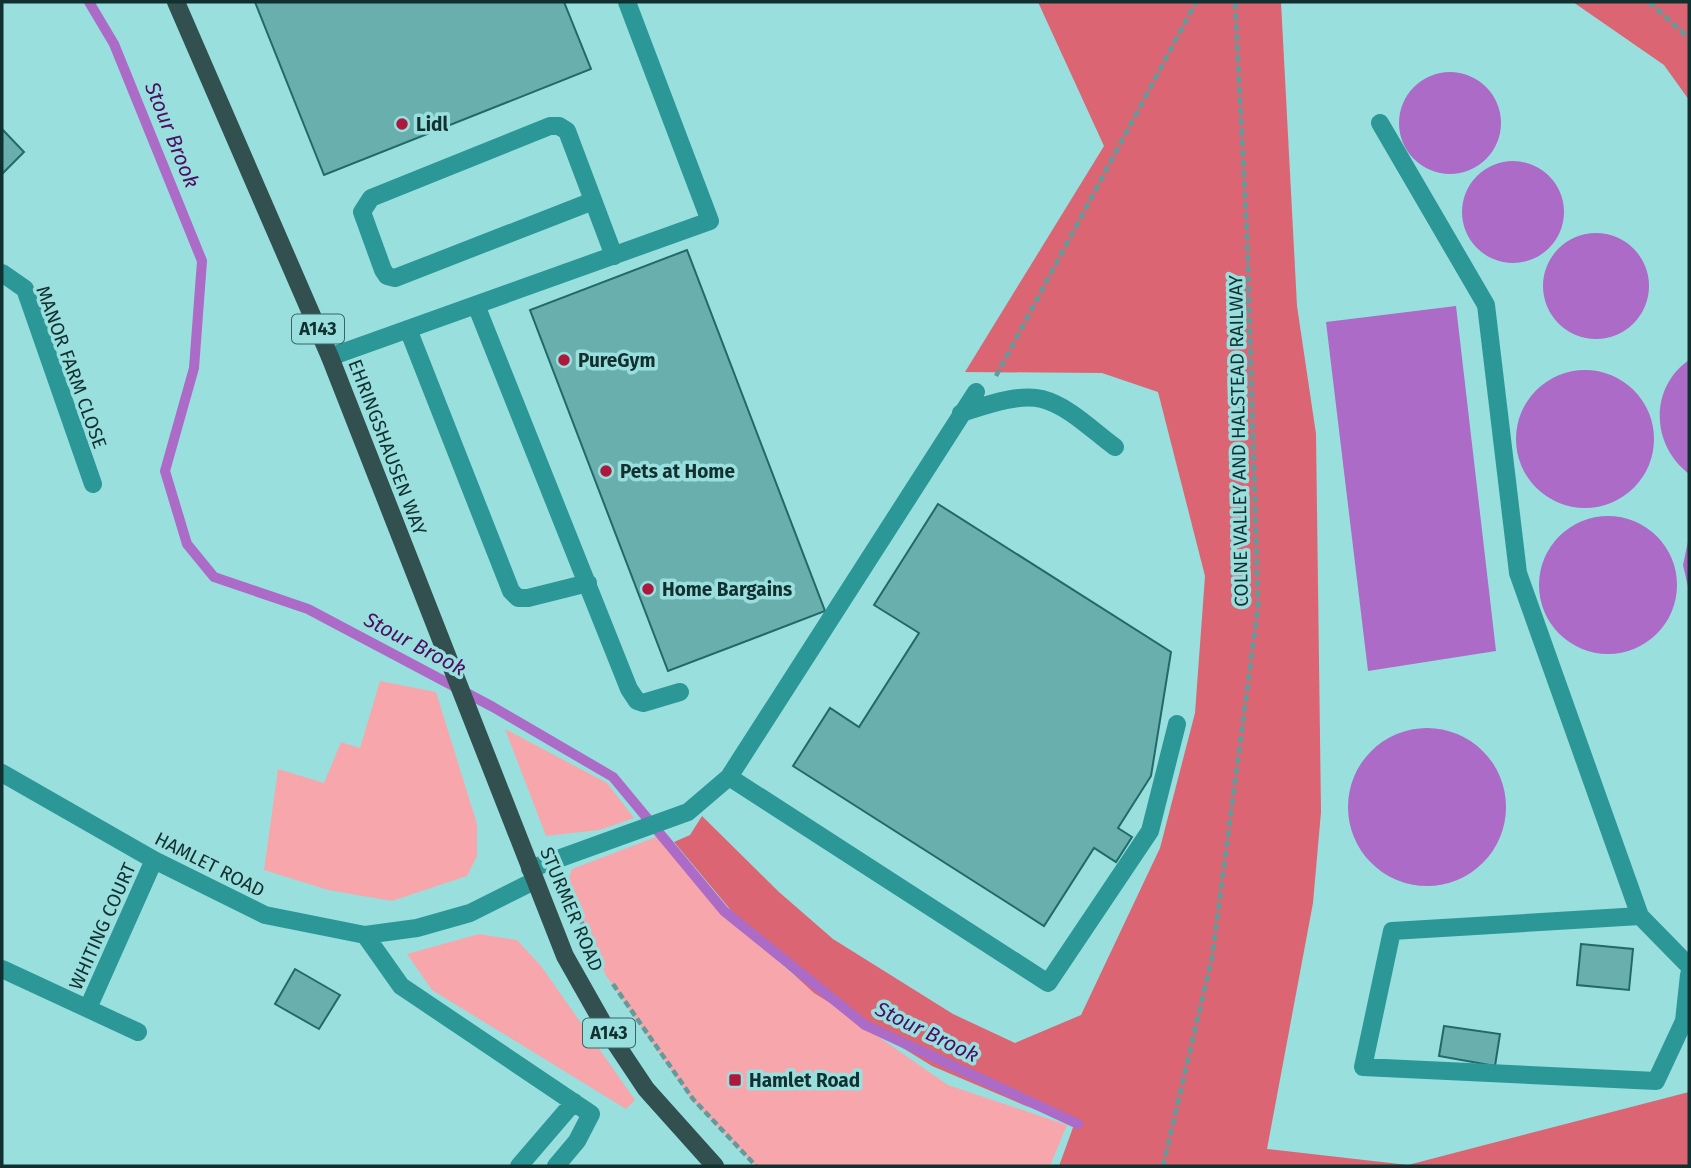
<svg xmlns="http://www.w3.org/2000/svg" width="1691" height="1168" viewBox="0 0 1691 1168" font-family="'Fira Sans',sans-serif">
<rect width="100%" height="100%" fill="#99dfde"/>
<path fill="#f7a7ac" d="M380,681L436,692L477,824V856L467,876L392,901L328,890L264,870L278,769L324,783L341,742L360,748Z
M505,729L607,783L634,818L599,830L546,836Z
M656,837L734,923L811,990L948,1085L1067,1125L1050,1166H756L691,1099L605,974L569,897L567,884L572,869Z
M479,934L517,940L541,966L635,1100L626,1109L432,990L407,954Z"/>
<path fill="#dc6573" d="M1038,2H1281L1297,306L1316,434L1321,812L1313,903L1267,1149L1408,1165L1689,1092V1166H1059L1075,1122L1026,1106L932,1066L814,993L754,938L674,842L690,835L702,816L779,892L833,939L953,1014L1015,1043L1081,1015L1160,848L1195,713L1205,576L1158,392L1102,373L965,372L1104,146Z
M1573,2H1689V100L1664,65Z"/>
<path fill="#ab6bc7" d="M1399 123a51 51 0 1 1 102 0a51 51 0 1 1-102 0Z
M1462 212a51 51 0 1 1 102 0a51 51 0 1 1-102 0Z
M1543 286a53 53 0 1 1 106 0a53 53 0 1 1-106 0Z
M1456,306L1496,651L1368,671L1326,322Z
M1689,360V474C1651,445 1649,388 1689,360Z
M1516 439a69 69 0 1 1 138 0a69 69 0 1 1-138 0Z
M1539 585a69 69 0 1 1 138 0a69 69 0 1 1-138 0Z
M1689,537V591L1683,565Z
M1348 807a79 79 0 1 1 158 0a79 79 0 1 1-158 0Z"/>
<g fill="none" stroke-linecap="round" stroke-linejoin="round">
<path stroke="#ab6bc7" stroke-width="10" d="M89,2L114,44L202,261L194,368L165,471L187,544L214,577L308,609L493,707L613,777L724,911L865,1025L1078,1124"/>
</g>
<path fill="#69afae" stroke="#216a6a" stroke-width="2" d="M255,2H564L591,69L324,175Z
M2,129L24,152L2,174Z
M687,250L825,611L668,671L530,310Z
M938,504L1171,652L1151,776L1118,828L1132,837L1116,862L1094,848L1044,926L793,766L830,708L859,727L919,633L874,605Z
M1581,944L1633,949L1629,990L1577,985Z
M295,969L340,995L319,1029L275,1004Z
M1444,1026L1500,1034L1495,1066L1439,1056Z"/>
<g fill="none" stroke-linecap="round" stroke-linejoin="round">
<path stroke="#649a99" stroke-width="4.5" stroke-dasharray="7 3.5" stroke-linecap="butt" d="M1649,2L1689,38
M996,376L1196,2
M580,919L598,959
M613,984L693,1099L756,1166
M1163,1166L1212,957L1258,607L1247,235L1235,2"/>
<path stroke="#2c9797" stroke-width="18" d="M1380,123L1486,305L1518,573L1640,916L1689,966
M593,201L395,278L387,276L383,270L362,212L371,198L550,126H559L567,131L614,256
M2,273L25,289L93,484
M476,305L629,689L637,701L643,703L680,692
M408,329L511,591L518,598H528L588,583
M330,357L710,221L627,2
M961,413C984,406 1018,393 1042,399C1069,406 1093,431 1115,447
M2,773L154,860L265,915L365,935L417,928L470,913L534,881
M729,777L1048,983L1150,831L1177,724
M530,869L688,812L729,777L976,392
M1640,916L1392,931L1363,1067L1656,1081L1684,1021L1689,975
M365,935L401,986L591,1114L577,1141L556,1166
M2,969L138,1032
M88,1008L154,860
M519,1166L574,1102"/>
<path stroke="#32504f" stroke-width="18" d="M176,2L330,357L565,956L608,1032L646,1089L715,1166"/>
</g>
<g fill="#ad183d" stroke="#99dfde" stroke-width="2.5">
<circle cx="402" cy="124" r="7"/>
<circle cx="564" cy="360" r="7"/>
<circle cx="606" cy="471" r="7"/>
<circle cx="648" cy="589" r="7"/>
<rect x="728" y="1073" width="14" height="14" rx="3.5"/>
</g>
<g text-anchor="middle" stroke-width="7" stroke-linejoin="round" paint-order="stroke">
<g fill="#99dfde" stroke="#3a6464" stroke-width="2">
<rect x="292" y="314.5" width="52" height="29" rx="5"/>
<rect x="583" y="1018.5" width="52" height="29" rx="5"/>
</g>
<g font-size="18" font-weight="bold" fill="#12302f">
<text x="318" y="335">A143</text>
<text x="609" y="1039">A143</text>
</g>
<g font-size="19" font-weight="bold" fill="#12302f" stroke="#99dfde" text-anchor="start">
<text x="416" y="131">Lidl</text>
<text x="578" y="367">PureGym</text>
<text x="620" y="478">Pets at Home</text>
<text x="662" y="596">Home Bargains</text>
<text x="749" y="1087">Hamlet Road</text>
</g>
<g font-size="19" fill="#12302f" stroke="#99dfde">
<text transform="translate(72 367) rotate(70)" y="7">MANOR FARM CLOSE</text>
<text transform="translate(1238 441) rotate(-91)" y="7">COLNE VALLEY AND HALSTEAD RAILWAY</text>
<text transform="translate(388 447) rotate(69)" y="7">EHRINGSHAUSEN WAY</text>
<text transform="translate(210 864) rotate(27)" y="7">HAMLET ROAD</text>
<text transform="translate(572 909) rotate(67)" y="7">STURMER ROAD</text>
<text transform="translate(102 926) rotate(-66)" y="7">WHITING COURT</text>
</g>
<g font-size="21" font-style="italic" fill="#4d0d63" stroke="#99dfde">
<text transform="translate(172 135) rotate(68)" y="7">Stour Brook</text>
<text transform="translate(415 644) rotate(28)" y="7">Stour Brook</text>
<text transform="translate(927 1032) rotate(26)" y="7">Stour Brook</text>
</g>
</g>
<rect width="1691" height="1168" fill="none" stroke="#12302f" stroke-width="7"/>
</svg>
